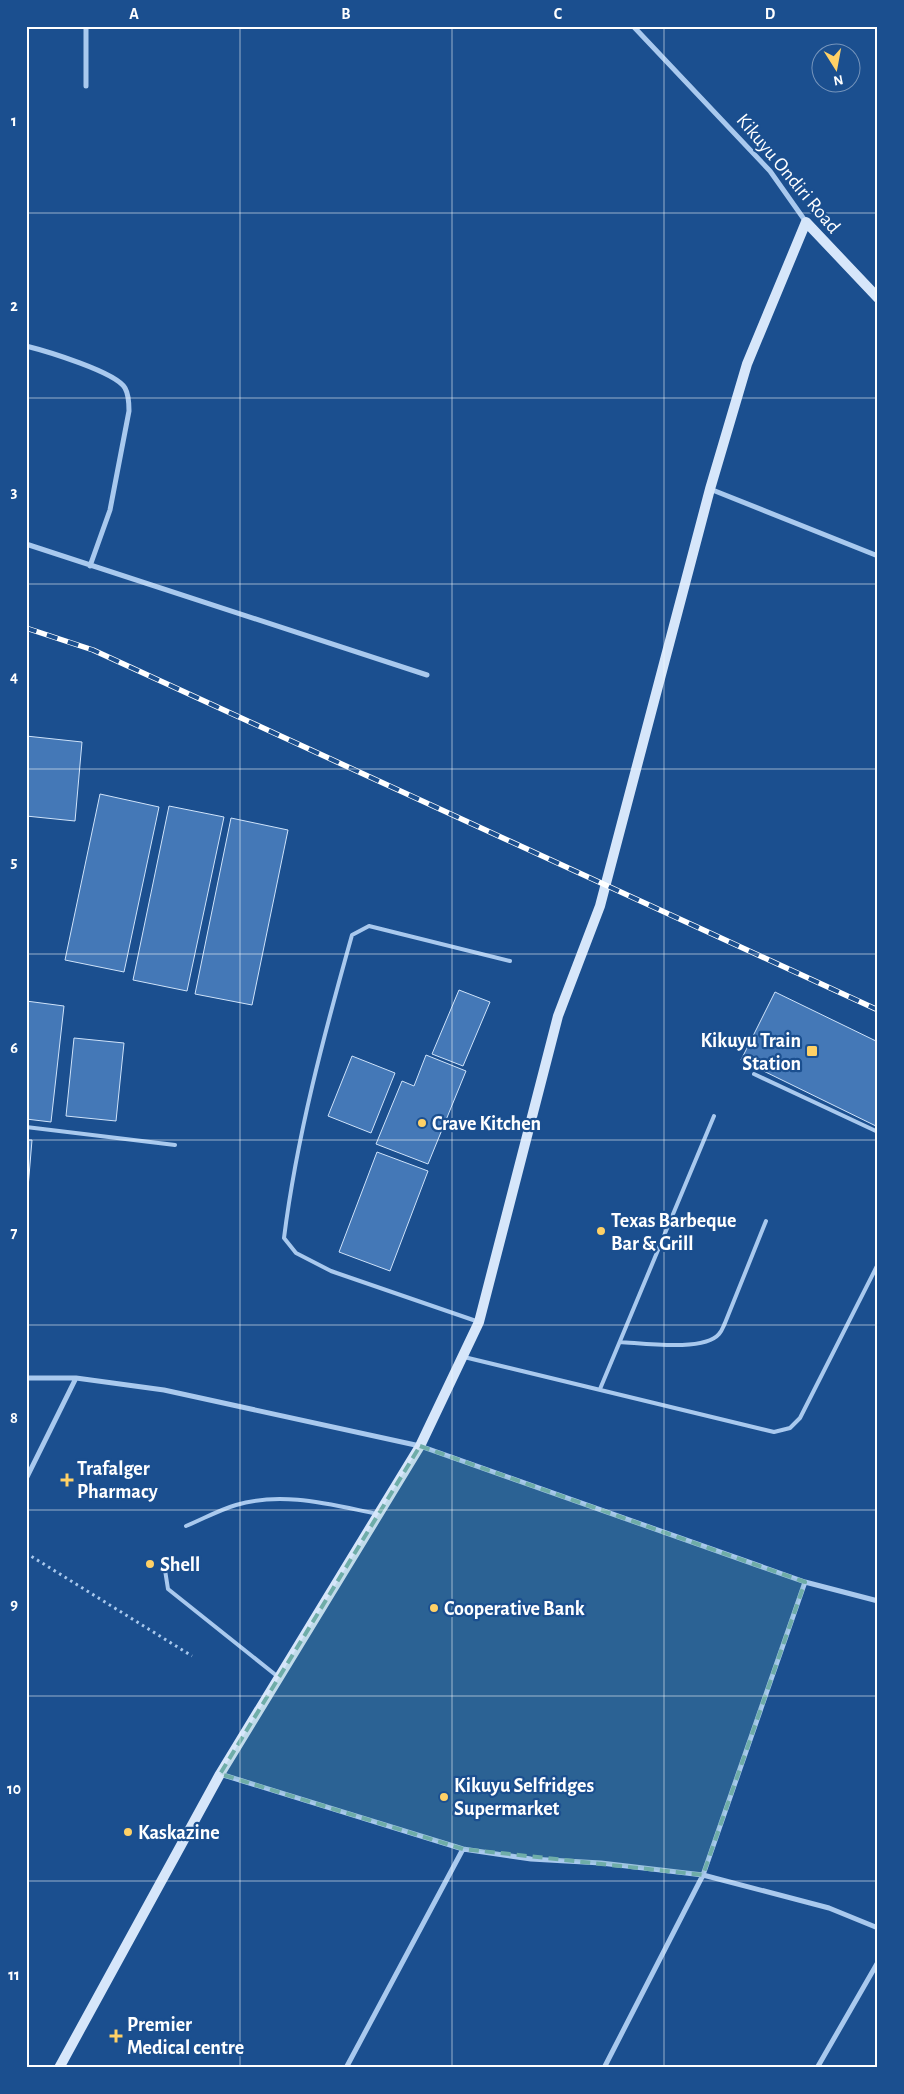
<svg xmlns="http://www.w3.org/2000/svg" width="904" height="2094" viewBox="0 0 904 2094" font-family="'Alegreya Sans',sans-serif">
<rect width="100%" height="100%" fill="#1b4f8f"/>
<path fill="#4478b7" stroke="#cfe3fa" d="M26,736L82,742L75,821L26,816Z
M100,794L159,807L124,972L65,960Z
M169,806L224,817L187,991L133,980Z
M231,818L288,830L252,1005L195,994Z
M459,990L490,1002L463,1066L432,1054Z
M775,992L878,1042V1127L741,1060Z
M26,1001L64,1006L51,1122L26,1119Z
M74,1038L124,1043L116,1121L66,1116Z
M426,1055L466,1071L428,1164L376,1144L402,1081L414,1086Z
M352,1056L395,1073L371,1133L328,1116Z
M26,1140H32L26,1212Z
M377,1152L428,1171L390,1271L339,1252Z"/>
<g fill="none" stroke-linecap="round" stroke-linejoin="round">
<path stroke="#a9c9ee" stroke-width="3" stroke-dasharray="2.5 4" stroke-linecap="butt" d="M26,1553L192,1656"/>
<path stroke="#a9c9ee" stroke-width="4" d="M754,1074L878,1132
M26,1127L175,1145
M479,1322L331,1271L296,1253L284,1238C297,1135 324,1035 352,935L369,926L510,961
M620,1342C642,1343 704,1352 719,1334C722,1331 723,1327 725,1323L766,1221
M464,1357L774,1432L790,1428L800,1418L878,1264
M600,1389L714,1116
M186,1526C203,1519 219,1510 236,1505C283,1491 332,1505 378,1514
M165,1570L168,1589L277,1676"/>
<path stroke="#a9c9ee" stroke-width="5" d="M86,26V86
M633,26L770,171L806,222
M26,346C46,351 116,372 125,388C129,395 129,404 129,411L110,510L90,566
M710,489L878,556
M26,544L427,675
M26,1378H76L164,1390L420,1446L805,1582L878,1601
M26,1479L76,1378
M220,1774L463,1849L531,1859L601,1863L703,1875L829,1908L878,1928
M346,2068L463,1849
M604,2068L703,1875L805,1582
M817,2068L878,1962"/>
<path stroke="#d6e6fa" stroke-width="10" d="M59,2068L220,1774L420,1446L479,1322L558,1016L600,906L710,489L747,364L806,222L878,298"/>
<defs>
<path id="rail" d="M26,628L93,650L878,1010"/>
</defs>
<use href="#rail" stroke="#fff" stroke-width="5.5"/>
<use href="#rail" stroke="#1b4f8f" stroke-width="4" stroke-dasharray="11" stroke-linecap="butt"/>
</g>
<path fill="#6fada8" fill-opacity="0.2" stroke="#6fada8" stroke-width="4" stroke-dasharray="10 6" stroke-linejoin="round" d="M420,1446L805,1582L703,1875L463,1849L220,1774Z"/>
<path fill="none" stroke="#fff" stroke-width="1" stroke-opacity="0.55" d="M240,26V2068M452,26V2068M664,26V2068M26,213H878M26,398H878M26,584H878M26,769H878M26,954H878M26,1140H878M26,1325H878M26,1510H878M26,1696H878M26,1881H878"/>
<g fill="#ffd166" stroke="#1b4f8f" stroke-width="2">
<rect x="806" y="1045" width="12" height="12" rx="2.5"/>
<circle cx="422" cy="1123" r="5"/>
<circle cx="601" cy="1231" r="5"/>
<path d="M64.5 1472.5h5v5h5v5h-5v5h-5v-5h-5v-5h5z"/>
<circle cx="150" cy="1564" r="5"/>
<circle cx="434" cy="1608" r="5"/>
<circle cx="444" cy="1797" r="5"/>
<circle cx="128" cy="1832" r="5"/>
<path d="M113.5 2028.5h5v5h5v5h-5v5h-5v-5h-5v-5h5z"/>
</g>
<g text-anchor="middle" stroke-width="4.5" stroke-linejoin="round" paint-order="stroke">
<g font-size="20" fill="#fff" stroke="#1b4f8f">
<text transform="translate(789 173) rotate(50)" y="7">Kikuyu Ondiri Road</text>
</g>
<g font-size="20" font-weight="bold" fill="#fff" stroke="#1b4f8f" text-anchor="start">
<text x="801" y="1047" text-anchor="end">Kikuyu Train<tspan x="801" dy="23">Station</tspan></text>
<text x="432" y="1130">Crave Kitchen</text>
<text x="611" y="1227">Texas Barbeque<tspan x="611" dy="23">Bar &amp; Grill</tspan></text>
<text x="77" y="1475">Trafalger<tspan x="77" dy="23">Pharmacy</tspan></text>
<text x="160" y="1571">Shell</text>
<text x="444" y="1615">Cooperative Bank</text>
<text x="454" y="1792">Kikuyu Selfridges<tspan x="454" dy="23">Supermarket</tspan></text>
<text x="138" y="1839">Kaskazine</text>
<text x="127" y="2031">Premier<tspan x="127" dy="23">Medical centre</tspan></text>
</g>
</g>
<rect width="904" height="2094" fill="none" stroke="#1b4f8f" stroke-width="55"/>
<g transform="translate(836 68) rotate(169)"><circle r="24" fill="#1b4f8f" stroke="#7695bc"/>
<path d="M0-4L9 19L0 12L-9 19Z" fill="#ffd166"/>
<text y="-8" font-size="14" font-weight="bold" text-anchor="middle" fill="#ffffff">N</text>
</g>
<rect x="28" y="28" width="848" height="2038" fill="none" stroke="#fff" stroke-width="2"/>
<g font-size="16" text-anchor="middle" font-weight="bold" fill="#fff">
<text x="134" y="19">A</text>
<text x="346" y="19">B</text>
<text x="558" y="19">C</text>
<text x="770" y="19">D</text>
<text x="14" y="126">1</text>
<text x="14" y="311">2</text>
<text x="14" y="497">3</text>
<text x="14" y="682">4</text>
<text x="14" y="867">5</text>
<text x="14" y="1053">6</text>
<text x="14" y="1238">7</text>
<text x="14" y="1423">8</text>
<text x="14" y="1609">9</text>
<text x="14" y="1794">10</text>
<text x="14" y="1980">11</text>
</g>
</svg>
